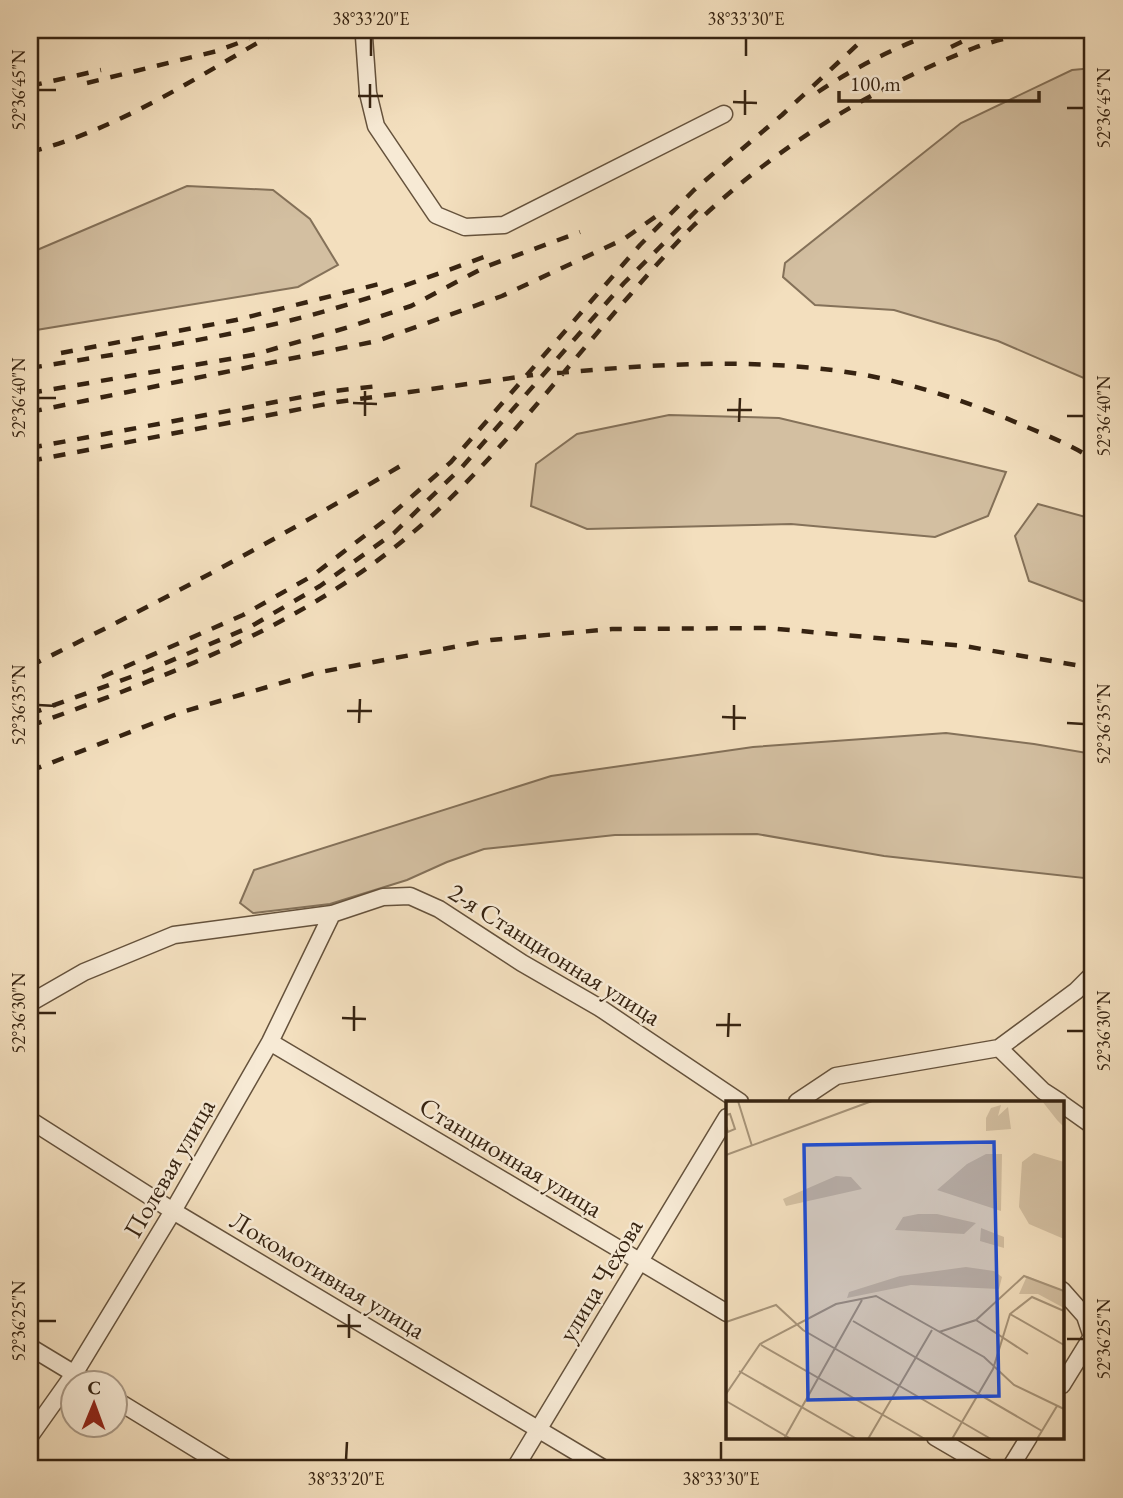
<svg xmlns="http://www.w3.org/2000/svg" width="1123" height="1498" viewBox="0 0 1123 1498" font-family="'EB Garamond',serif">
<rect width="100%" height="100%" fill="#f3dfbe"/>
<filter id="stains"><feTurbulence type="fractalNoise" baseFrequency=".00286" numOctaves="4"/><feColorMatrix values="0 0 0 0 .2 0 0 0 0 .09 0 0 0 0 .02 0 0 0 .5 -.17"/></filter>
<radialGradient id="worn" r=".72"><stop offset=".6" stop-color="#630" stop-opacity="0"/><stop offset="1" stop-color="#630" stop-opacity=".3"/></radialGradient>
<path fill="#d3bfa1" stroke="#847159" stroke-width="2" d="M1093,68V382L998,341L894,310L815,305L783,277L785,263L961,123L1072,70Z
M187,186L273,190L310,219L338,265L298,287L30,331V253Z
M669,415L779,418L1006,472L988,516L935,537L791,524L587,529L531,506L536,464L577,434Z
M1038,504L1093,519V605L1029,581L1015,536Z
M946,733L1034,744L1093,754V879L884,856L757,834L615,835L484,849L447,862L407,880L330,904L253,913L240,903L254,870L551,776L753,747Z"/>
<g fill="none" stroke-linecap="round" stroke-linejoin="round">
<defs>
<path id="minor" d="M361,30L364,37L368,93L376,126L436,215L465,227L504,225L724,114
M30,1003L84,972L174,935L332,914L383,897L410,896L439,909L522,963L600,1008L740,1102
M270,1042L727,1313
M999,1048L1043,1091L1060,1102
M797,1102L836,1076L999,1048L1076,991L1093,974
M1062,1104L1093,1126
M30,1120L173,1211L603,1468
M1062,1290L1085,1316L1093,1340
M30,1347L88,1382
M1062,1385L1091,1338L1093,1331
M116,1400L227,1468
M30,1436L74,1374L173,1211L270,1042L332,914
M935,1437L988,1468
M515,1468L727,1117
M1010,1468L1029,1437"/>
</defs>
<use href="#minor" stroke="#65523c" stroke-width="19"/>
<use href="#minor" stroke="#f7ead5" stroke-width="16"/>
<path stroke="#362311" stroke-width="4.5" stroke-dasharray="12 12" stroke-linecap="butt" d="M951,47L972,37L1001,30
M87,83L217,51L249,39
M30,86L101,70
M818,92C857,66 898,46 943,30
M30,152C120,129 200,75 280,30
M61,353L236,320L379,284
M30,368C117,354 205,341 292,320C357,304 421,280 484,257
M557,373C658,364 764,357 865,375C918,385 972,403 1022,425C1046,435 1071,445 1093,459
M30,393L253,355L349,327L411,306L485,267L580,232
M30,412L377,341L502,296L624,239L662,212
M30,448L334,391L378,386
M30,461L337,402L533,375
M30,666C158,603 284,536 407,462
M102,677L243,615L312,576L384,521L451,462L640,245L694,190L782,115L873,30
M30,714L147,671L250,627L320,586L394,533L462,467L624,283L699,208
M30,726C163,677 293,631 405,539C487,472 559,375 630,295C651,271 672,247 694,225C773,149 871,88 974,48C995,40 1018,36 1040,30
M30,771L182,712L315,673L491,640L612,629L768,628L964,646L1093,668"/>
</g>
<path fill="none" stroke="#362311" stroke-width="2.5" d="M371,56V38M746,56V38M38,90H56M358,96H383M733,102L757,103M370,108V84M1067,108H1084M745,115V90M38,398H56M353,403L377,404M727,410H752M365,416V391M1067,416H1084M739,422L740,398M38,705L56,706M347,711H372M722,717L746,718M359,723L360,699M1067,723L1084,724M734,730V705M38,1013H56M342,1018L366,1019M716,1025H741M354,1031V1006M1067,1031H1084M728,1037L729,1013M38,1321H56M337,1326H361M349,1338V1314M1067,1339H1084M346,1460L347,1442M721,1460V1442"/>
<g text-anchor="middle" stroke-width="5" stroke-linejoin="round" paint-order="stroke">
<g font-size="26" fill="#362311" stroke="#f7ead5">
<text transform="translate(555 954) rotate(32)" y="9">2-я Станционная улица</text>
<text transform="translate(511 1157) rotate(31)" y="9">Станционная улица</text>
<text transform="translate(169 1168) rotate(-60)" y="9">Полевая улица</text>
<text transform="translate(328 1275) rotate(31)" y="9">Локомотивная улица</text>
<text transform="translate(600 1280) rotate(-59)" y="9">улица Чехова</text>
</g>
</g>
<g transform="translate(726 1101)">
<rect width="338" height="338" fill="#f3dfbe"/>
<path d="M316,0H338V26L331,19ZM275,4L272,15L282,6L285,28L260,30V17L265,7ZM308,52L338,61V138L303,123L293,106L296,61ZM260,53H276L275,110L211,89L241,63ZM110,75L125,76L136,88L60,105L57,98ZM192,113H211L250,122L238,133L169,129L177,116ZM255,127L278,136V147L254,140ZM240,166L268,170L276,176L273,188L185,184L121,197L123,191L174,175ZM301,175L338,190V207L312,193H293Z" fill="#d3bfa1"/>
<path fill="none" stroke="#a79479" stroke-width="2" d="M12,0L26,45M0,14L4,13L9,28L2,31L0,25M0,54L146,0M284,213L338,244M250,219L302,253M127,220L316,330M0,221L50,204L77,229L265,338M213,231L250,219L298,175L338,190M35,244L199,338M13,270L131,338M0,293L34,243L110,203L150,195L258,256L288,284L338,308M0,300L65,338M58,338L136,199M142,338L206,229M226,338L267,268L284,213L306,196L338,210M311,338L331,305"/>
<path fill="#1d4ed8" fill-opacity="0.15" stroke="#1d4ed8" stroke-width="3.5" d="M268,41L273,295L82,299L78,44Z"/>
<rect width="338" height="338" fill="none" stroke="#362311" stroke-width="3.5"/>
</g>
<rect width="1123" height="1498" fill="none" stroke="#f3dfbe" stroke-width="77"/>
<g transform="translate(94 1404) rotate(1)"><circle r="33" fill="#f7ead5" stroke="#aa9a87" stroke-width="2"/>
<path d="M0-5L12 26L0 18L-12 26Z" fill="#8f2418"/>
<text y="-10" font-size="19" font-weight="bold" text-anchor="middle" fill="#362311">С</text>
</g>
<path d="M839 91v10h200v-10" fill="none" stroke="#362311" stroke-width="3.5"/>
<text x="850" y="91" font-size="21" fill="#362311" stroke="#f7ead5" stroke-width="5" paint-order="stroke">100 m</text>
<rect x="38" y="38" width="1046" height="1422" fill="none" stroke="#362311" stroke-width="2.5"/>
<g font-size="18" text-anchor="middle" fill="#362311">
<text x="371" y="25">38°33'20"E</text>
<text x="746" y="25">38°33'30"E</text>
<text transform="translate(19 90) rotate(-90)" y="6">52°36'45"N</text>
<text transform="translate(1104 108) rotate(-90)" y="6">52°36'45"N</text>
<text transform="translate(19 398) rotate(-90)" y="6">52°36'40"N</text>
<text transform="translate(1104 416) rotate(-90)" y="6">52°36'40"N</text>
<text transform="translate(19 705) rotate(-90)" y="6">52°36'35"N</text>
<text transform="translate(1104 724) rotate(-90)" y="6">52°36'35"N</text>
<text transform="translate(19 1013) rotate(-90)" y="6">52°36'30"N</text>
<text transform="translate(1104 1031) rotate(-90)" y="6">52°36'30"N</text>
<text transform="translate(19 1321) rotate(-90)" y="6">52°36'25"N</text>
<text transform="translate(1104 1339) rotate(-90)" y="6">52°36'25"N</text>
<text x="346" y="1485">38°33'20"E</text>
<text x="721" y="1485">38°33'30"E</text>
</g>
<rect width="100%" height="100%" filter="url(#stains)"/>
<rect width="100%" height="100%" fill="url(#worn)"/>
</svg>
